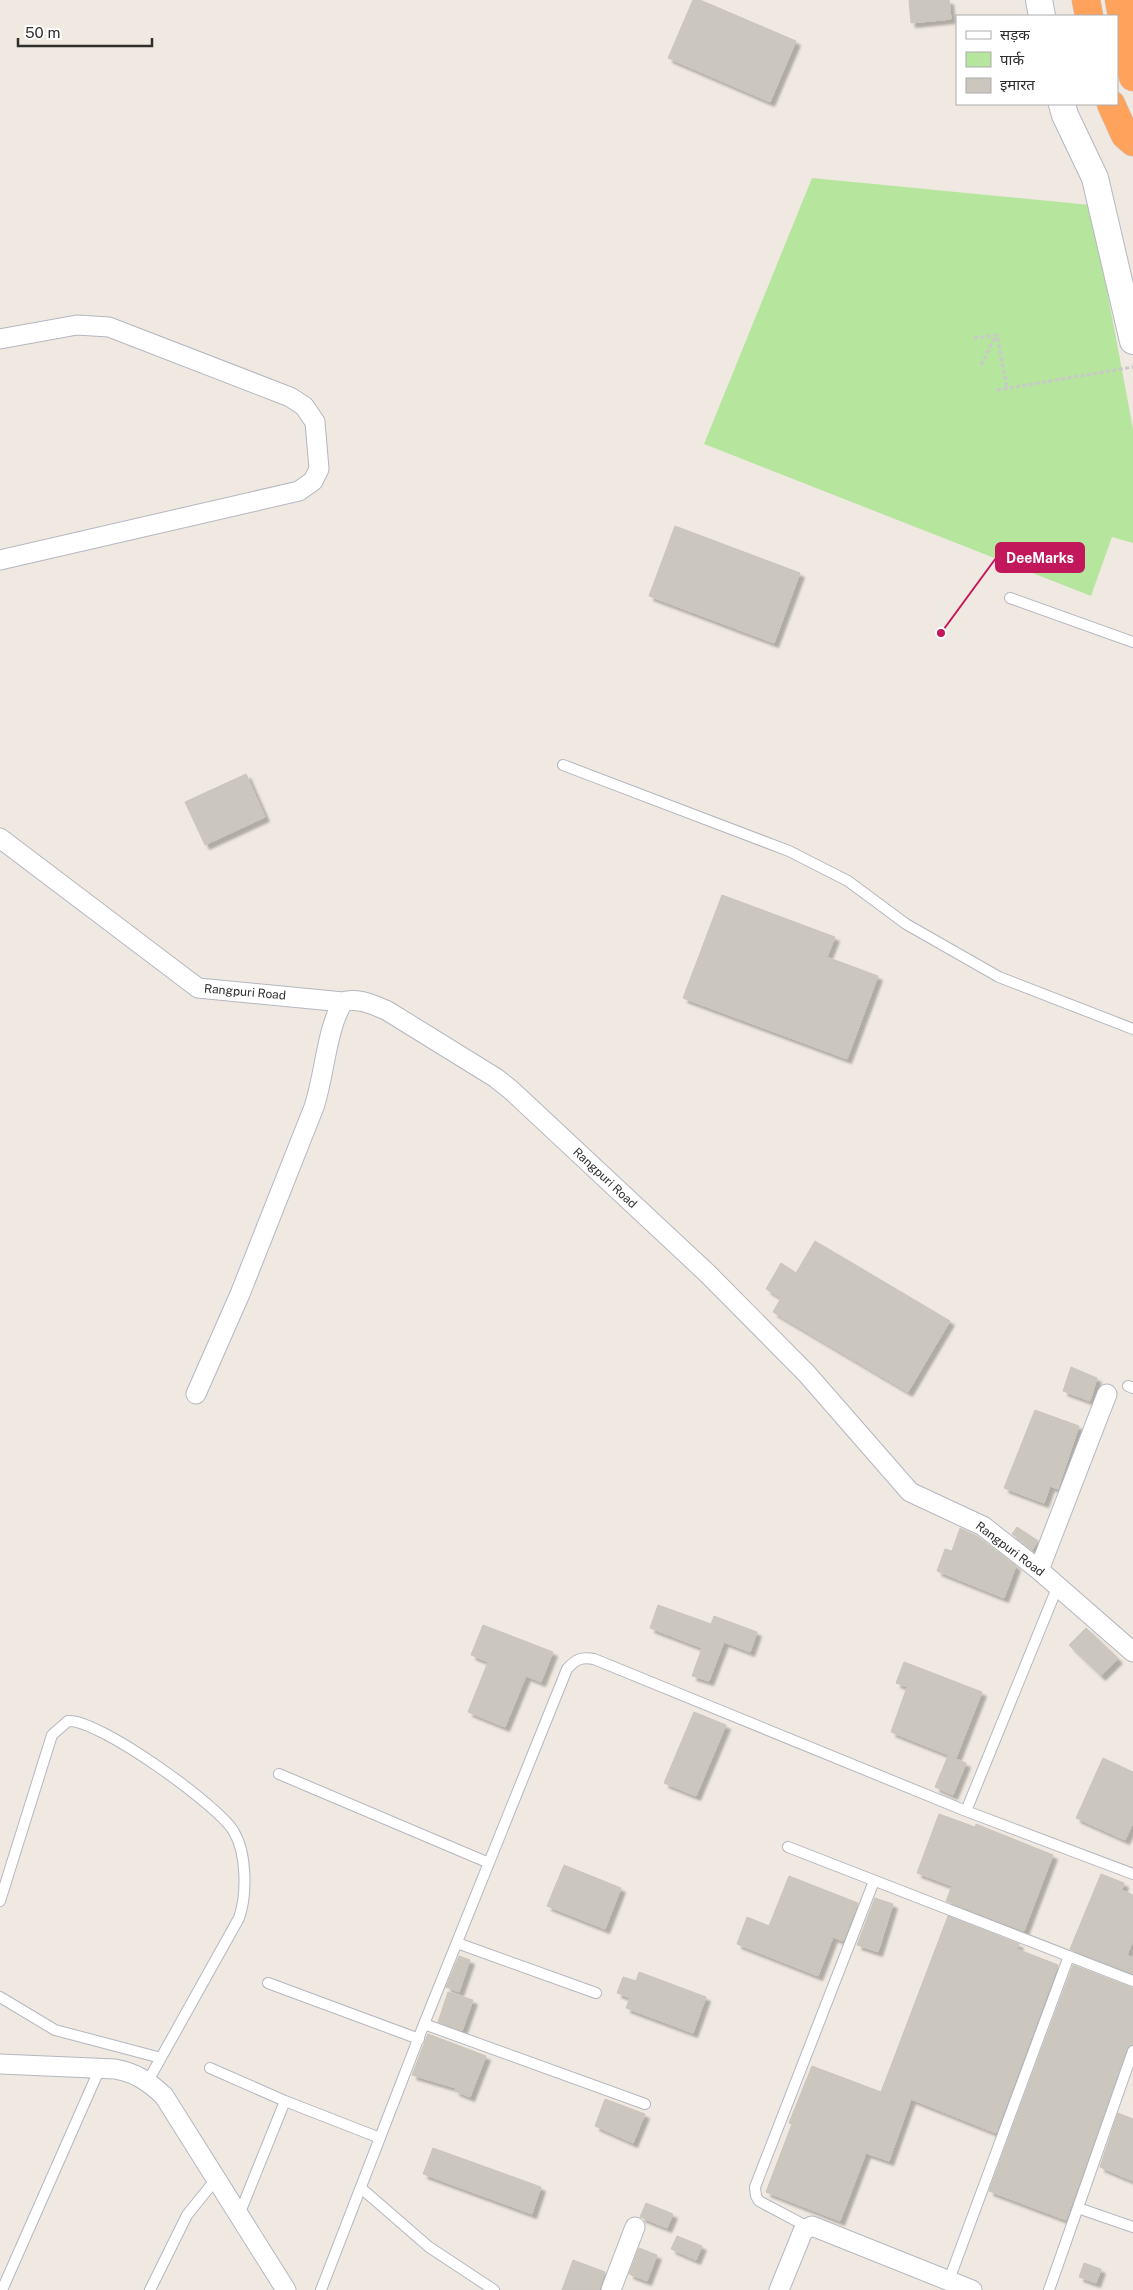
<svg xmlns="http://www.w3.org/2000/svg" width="1133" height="2290" viewBox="0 0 1133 2290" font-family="'Public Sans','Noto Sans Devanagari',sans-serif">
<defs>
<filter id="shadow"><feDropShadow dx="4.5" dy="4.5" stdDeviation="1" flood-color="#0004"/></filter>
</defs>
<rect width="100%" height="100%" fill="#efe9e1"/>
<path fill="#b6e59e" d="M812,178L1091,205L1133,429V543L1112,537L1091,596L704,444Z"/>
<path fill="#cbc7bf" stroke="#cbc5ba" filter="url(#shadow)" d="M693,0H700L796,41L770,102L668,58Z
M909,0H949L951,19L911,23Z
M675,526L800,573L774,643L649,596Z
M246,774L265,817L205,845L185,802Z
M722,895L835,937L827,957L878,976L847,1059L683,998Z
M815,1241L950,1321L908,1392L773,1312L781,1298L766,1289L781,1263L796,1273Z
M1071,1367L1097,1378L1090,1401L1063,1391Z
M1035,1410L1079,1426L1058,1489L1050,1486L1044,1503L1004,1488Z
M1017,1527L1038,1541L1032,1550L1012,1534Z
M960,1528L977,1536L1016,1566L1004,1598L937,1571L945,1549L952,1551Z
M658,1605L711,1624L714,1616L757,1632L750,1652L724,1642L709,1681L692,1676L702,1648L650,1628Z
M483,1625L553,1652L541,1682L526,1676L505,1727L468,1712L488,1662L471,1655Z
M1086,1628L1118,1659L1101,1676L1069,1645Z
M904,1662L982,1692L956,1758L891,1732L907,1687L896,1683Z
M694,1712L726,1725L696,1796L664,1783Z
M948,1756L966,1763L953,1795L935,1787Z
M1103,1758L1133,1772V1823L1125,1840L1076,1818Z
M939,1814L975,1827L976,1824L1053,1855L1024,1931L946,1901L952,1886L917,1873Z
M564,1865L621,1888L605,1929L547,1906Z
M1101,1874L1124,1883L1122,1890L1133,1895V1940L1127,1955L1133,1958V1974L1070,1949Z
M789,1876L858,1903L843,1941L833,1937L818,1976L737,1944L747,1917L769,1926Z
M875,1898L893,1904L878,1952L857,1945Z
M948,1916L1019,1944L1017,1949L1058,1965L996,2133L911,2099L889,2161L866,2153L840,2221L766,2192L792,2124L789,2123L812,2066L881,2092Z
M459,1956L470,1960L459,1992L446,1987Z
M1073,1965L1133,1988V2044L1127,2049L1066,2220L989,2191Z
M639,1972L706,1997L693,2033L626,2008L630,1998L617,1993L623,1977L636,1981Z
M448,1992L473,2000L462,2031L438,2022Z
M428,2034L486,2056L470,2097L455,2091L456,2088L412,2075Z
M605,2099L645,2114L633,2143L595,2126Z
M1118,2113L1133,2119V2181L1100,2167Z
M433,2148L541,2187L532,2214L423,2174Z
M646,2203L673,2214L667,2228L640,2217Z
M677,2236L702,2246L696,2260L671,2249Z
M639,2248L657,2255L647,2281L629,2274Z
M573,2260L605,2272L599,2290H562Z
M1084,2263L1101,2269L1096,2283L1079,2277Z"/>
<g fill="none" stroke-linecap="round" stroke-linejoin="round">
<defs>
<path id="lane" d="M1010,598L1133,642
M563,765L789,851L848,881L906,924L999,977L1133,1029
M1128,1386L1133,1388
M279,1774L489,1863
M966,1811L1057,1588
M788,1847L1133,1981
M0,1901L52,1735L68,1721C97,1718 220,1806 234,1832C247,1854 247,1895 239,1918L148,2081
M457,1943L596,1993
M268,1983L419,2039
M0,1997L55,2030L161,2058
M424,2024L645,2104
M210,2068L285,2101L380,2138
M361,2188L429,2247L494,2290
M1078,2208L1133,2227
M239,2215L285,2101
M808,2227L759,2201L756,2196L755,2187L874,1881
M949,2280L1069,1956
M2,2290L100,2068
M150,2290L187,2215L216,2179
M321,2290L424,2024L567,1669C576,1659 581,1657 594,1659L966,1811L1133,1874
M1049,2290L1133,2051"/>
<path id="street" d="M0,339L77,325L109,327L290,397L304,406L315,422L319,469L313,481L299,491L0,560
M0,838L198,988L343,1002C357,997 373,1005 386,1010L496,1078L511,1090L708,1274L807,1374L910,1492L983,1526L1039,1570L1133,1652
M196,1394L240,1294L314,1107C325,1074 326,1030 343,1002
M1039,1570L1107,1394
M0,2064L115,2069C136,2073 148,2081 164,2096L286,2290
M611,2290L635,2227
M779,2290L803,2231L812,2226L972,2290"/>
<path id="secondary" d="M1039,0L1042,16
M1062,104L1065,115L1095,178L1133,341"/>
<path id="highway" d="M1086,0L1089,16
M1119,0L1133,77
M1111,104L1125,135L1133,142"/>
</defs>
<use href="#lane" stroke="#b4b7c1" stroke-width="12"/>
<use href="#street" stroke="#b4b7c1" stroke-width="21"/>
<use href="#secondary" stroke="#b4b7c1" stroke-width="28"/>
<use href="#highway" stroke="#c9c9c9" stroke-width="29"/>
<path stroke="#c9c9c9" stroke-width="3" stroke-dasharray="4 2.5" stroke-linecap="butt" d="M974,338L997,335L1007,388
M981,365L996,335
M997,390L1133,367"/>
<use href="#lane" stroke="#fff" stroke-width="10"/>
<use href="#street" stroke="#fff" stroke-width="19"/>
<use href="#secondary" stroke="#fff" stroke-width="26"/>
<use href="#highway" stroke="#ffa35c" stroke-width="28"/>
</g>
<g text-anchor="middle" stroke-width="4" stroke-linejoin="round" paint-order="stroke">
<g font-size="12" fill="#2e2e2e" stroke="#fff">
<text transform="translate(245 992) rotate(5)" y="4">Rangpuri Road</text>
<text transform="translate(605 1178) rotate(43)" y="4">Rangpuri Road</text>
<text transform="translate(1010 1549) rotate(37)" y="4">Rangpuri Road</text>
</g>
</g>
<path fill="none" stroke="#c2185b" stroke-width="2" d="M941 633L996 558"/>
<circle fill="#c2185b" stroke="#fff" stroke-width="2" cx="941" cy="633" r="5"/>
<rect fill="#c2185b" stroke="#c2185b" stroke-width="2" x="996" y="543" width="88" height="29" rx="5"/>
<g font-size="14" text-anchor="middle" font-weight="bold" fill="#fff">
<text x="1040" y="563">DeeMarks</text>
</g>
<rect x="956" y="15" width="162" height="90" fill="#ffffff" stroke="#ababab"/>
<rect x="966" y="31" width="25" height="8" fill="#ffffff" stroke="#ababab"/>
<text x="1000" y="40" font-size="15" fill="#2e2e2e">सड़क</text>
<rect x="966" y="52" width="25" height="15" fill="#b6e59e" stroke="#ababab"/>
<text x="1000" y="65" font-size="15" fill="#2e2e2e">पार्क</text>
<rect x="966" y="78" width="25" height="15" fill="#cbc7bf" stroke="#ababab"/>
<text x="1000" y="90" font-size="15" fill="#2e2e2e">इमारत</text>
<path d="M18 38v8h134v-8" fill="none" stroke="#2e2e2e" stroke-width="2.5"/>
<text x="25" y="38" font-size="15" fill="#2e2e2e" stroke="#ffffff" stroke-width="4" paint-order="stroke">50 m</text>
</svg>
